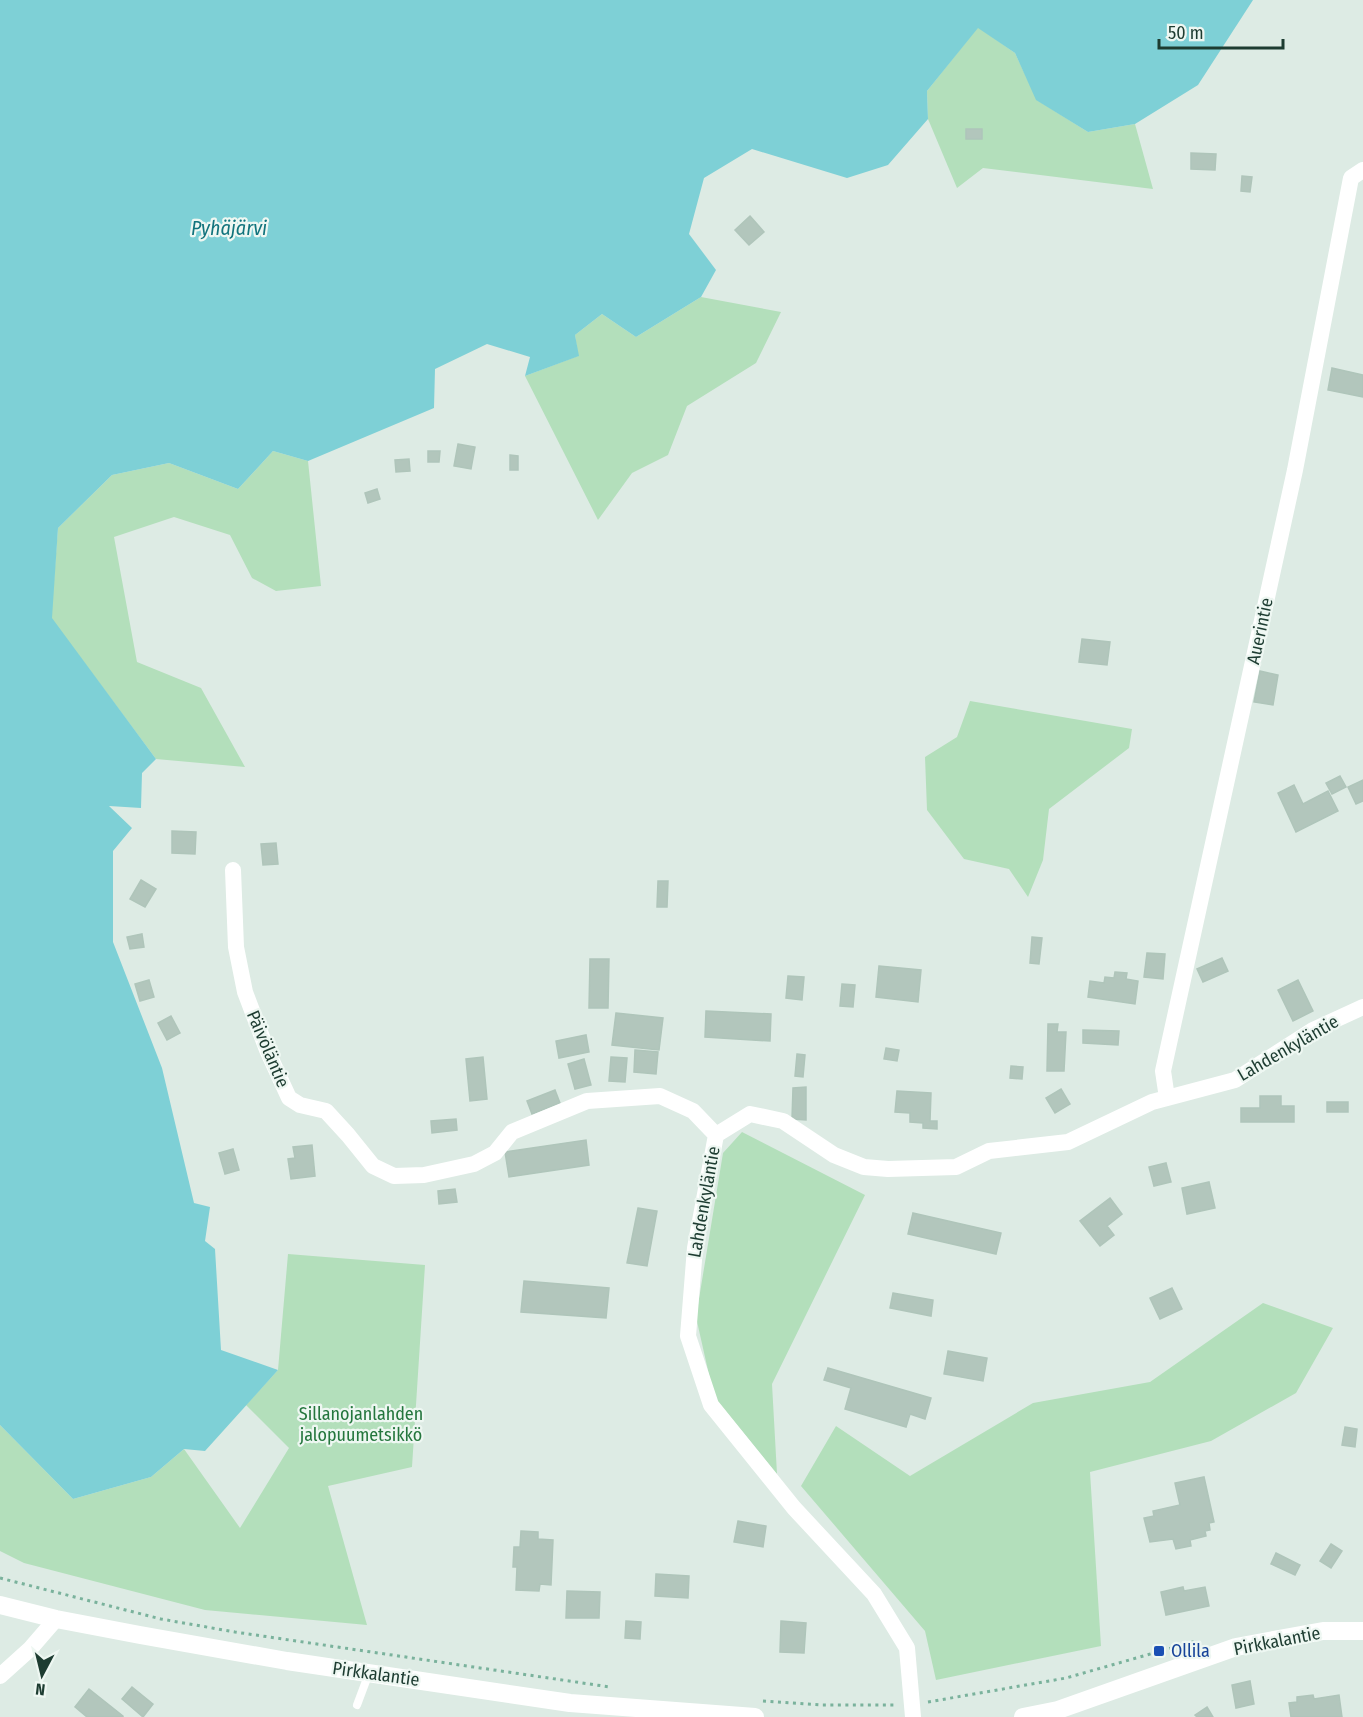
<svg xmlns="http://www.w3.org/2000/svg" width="1363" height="1717" viewBox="0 0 1363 1717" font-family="'Fira Sans Condensed',sans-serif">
<rect width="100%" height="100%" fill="#ddebe4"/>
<path fill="#b3dfbb" d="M978,27L1015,53L1037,100L1088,132L1135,124L1153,189L983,168L957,188L928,119L927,91Z
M701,297L781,312L756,363L687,406L668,455L632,473L598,520L525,376L578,356L575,335L602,314L636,337Z
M273,451L308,461L321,586L276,591L252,578L230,535L174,517L114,537L137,662L201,688L245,767L156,759L51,618L58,528L112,475L169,463L238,489Z
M970,701L1132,729L1129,748L1049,809L1043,860L1028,897L1009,869L964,859L927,810L925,757L957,737Z
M742,1132L865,1195L772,1384L777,1474L714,1397L696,1317L723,1153Z
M288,1254L425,1265L412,1467L328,1486L367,1625L205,1610L24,1563L0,1551V1425L73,1499L151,1477L184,1449L240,1528L289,1448L246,1405L278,1370Z
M1263,1303L1333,1328L1296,1393L1211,1441L1090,1472L1101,1646L936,1680L925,1631L801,1486L836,1426L910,1476L1033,1403L1150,1382Z"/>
<path fill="#7ed0d6" d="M0,0H1253L1198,85L1135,124L1088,132L1036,100L1015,53L978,28L927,91L928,119L888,165L847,178L752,149L704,178L689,234L716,270L701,297L636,337L602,314L575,335L579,356L525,376L530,357L487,344L435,369L434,408L308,461L273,451L238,489L169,463L112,475L58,528L52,618L156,759L142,773L141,808L109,806L132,828L113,851V942L162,1068L194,1203L210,1207L205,1241L215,1249L221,1350L278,1370L205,1451L184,1449L151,1477L73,1499L0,1425Z"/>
<path fill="#b2c6bc" stroke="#afc5ba" stroke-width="1.5" d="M966,129H982V139H966Z
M1191,153L1216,154L1215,170L1191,169Z
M1242,176L1252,177L1250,192L1241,191Z
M750,216L764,232L749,245L735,230Z
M1332,368L1363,375V397L1328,390Z
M458,444L475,447L471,469L454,466Z
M428,451H440L439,462H428Z
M510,455L518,456V470H510Z
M409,459L410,471L396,472L395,460Z
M377,489L380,499L368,503L365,493Z
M1082,639L1110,642L1107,665L1079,662Z
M1260,671L1278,675L1273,705L1254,702Z
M1340,776L1346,787L1332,794L1326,783Z
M1363,780V801L1356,804L1348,787Z
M1294,785L1303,804L1328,791L1338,811L1296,832L1278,793Z
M172,831L196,832L195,854L172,853Z
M276,843L278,864L263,865L261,844Z
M141,880L156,889L145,907L130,899Z
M658,881H668L667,907H657Z
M142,934L144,947L130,949L127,937Z
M1032,937L1042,938L1039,964L1030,963Z
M1147,953L1165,954L1163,979L1144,977Z
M1222,958L1228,971L1203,982L1197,969Z
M590,959H609L608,1008H589Z
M879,966L921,970L918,1002L876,997Z
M1115,972L1127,973L1126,979L1138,981L1135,1004L1088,997L1090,981L1104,983L1105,977L1114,978Z
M788,976L804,977L802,1000L786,998Z
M149,980L154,997L140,1001L135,984Z
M1298,980L1313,1011L1293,1021L1278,990Z
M842,984L855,985L853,1007L840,1006Z
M706,1011L771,1014L770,1041L705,1037Z
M616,1013L663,1018L659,1050L612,1045Z
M171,1016L180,1033L167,1040L158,1023Z
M1048,1024H1058L1057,1032H1066L1064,1071H1047Z
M1083,1030L1119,1031L1118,1045L1083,1043Z
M586,1035L589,1052L559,1058L556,1041Z
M886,1048L899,1050L897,1061L884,1059Z
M635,1050L658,1052L656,1074L634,1072Z
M797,1054L805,1055L803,1077L795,1076Z
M483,1057L487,1099L470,1101L466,1059Z
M611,1057L627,1058L625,1082L609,1081Z
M584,1059L591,1085L575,1089L568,1064Z
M1011,1066L1023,1067L1022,1079L1010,1078Z
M806,1087V1120L792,1119L793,1088Z
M1061,1089L1070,1104L1055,1113L1046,1098Z
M555,1090L560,1103L532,1114L527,1101Z
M897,1091L931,1093L930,1121H937V1129L923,1128V1123L910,1122V1113L895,1112Z
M1260,1096H1281V1106H1294V1122H1241V1108H1260Z
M1327,1102H1348V1112H1327Z
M456,1119L457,1130L432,1133L431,1121Z
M586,1140L589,1165L509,1177L505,1152Z
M312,1145L315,1176L291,1179L288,1159L295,1158L293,1147Z
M233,1149L239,1170L225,1174L219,1153Z
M1166,1163L1171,1182L1154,1186L1149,1167Z
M1209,1182L1215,1208L1187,1214L1182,1188Z
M455,1189L457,1202L439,1204L438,1191Z
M1110,1198L1122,1214L1107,1226L1114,1235L1100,1246L1080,1221Z
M638,1208L657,1211L647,1266L627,1263Z
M913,1213L1001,1233L996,1254L908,1234Z
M524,1281L609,1288L606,1318L521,1312Z
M1172,1288L1182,1309L1160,1319L1150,1298Z
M893,1293L933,1300L931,1316L890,1308Z
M948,1351L987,1358L983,1381L944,1374Z
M828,1368L931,1398L925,1419L910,1414L906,1427L845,1409L851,1388L824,1380Z
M1345,1427L1357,1429L1355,1447L1342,1445Z
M1204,1477L1214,1522L1209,1523L1210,1530L1205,1531L1206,1536L1190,1540L1191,1546L1176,1549L1173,1539L1150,1542L1144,1518L1154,1516L1153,1511L1180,1505L1175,1483Z
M738,1521L766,1526L763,1547L734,1542Z
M521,1531L538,1532V1539L553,1540L551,1585L540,1584L539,1591L516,1590L517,1567H513L514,1547H520Z
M1331,1544L1342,1551L1331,1568L1320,1561Z
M1276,1553L1300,1565L1295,1575L1271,1564Z
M656,1574L689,1576L688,1598L655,1596Z
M1183,1587L1184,1591L1205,1587L1209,1606L1166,1615L1161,1592Z
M567,1591L600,1592L599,1618H566Z
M626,1621L641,1622L640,1639L625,1638Z
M781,1621L806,1623L804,1653L780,1652Z
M1250,1681L1254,1704L1236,1708L1232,1685Z
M132,1687L153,1704L143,1717L122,1699Z
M89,1689L123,1716V1717H87L75,1707Z
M1313,1695L1314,1699L1339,1695L1342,1717H1291L1289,1703L1297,1702V1697Z
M1207,1707L1213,1717H1197L1195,1715Z"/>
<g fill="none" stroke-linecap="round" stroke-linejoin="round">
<path stroke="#7ab29c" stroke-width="3" stroke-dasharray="3 4.5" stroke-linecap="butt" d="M0,1578L161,1619L235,1632L610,1687
M763,1701L821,1705H897
M928,1702L1066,1678L1196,1641"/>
<path stroke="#fff" stroke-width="8" d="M357,1705L369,1673"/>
<path stroke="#fff" stroke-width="16" d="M233,870L236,947L245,992L267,1050L289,1098L300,1105L326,1111L348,1135L373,1166L394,1176L424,1175L474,1164L495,1153L512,1132L587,1101L660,1096L693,1111L716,1135
M1167,1098L1163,1071L1295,470L1351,178L1363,170
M0,1676L30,1649L56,1619
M913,1717L907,1648L874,1594L794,1508L711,1405L688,1336L695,1248L716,1135L750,1114L783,1121L834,1155L864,1167L888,1169L956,1167L989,1151L1068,1142L1152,1102L1235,1080L1313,1030L1363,1007"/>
<path stroke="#fff" stroke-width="18" d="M0,1605L56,1619L140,1635L287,1661L570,1703L755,1717
M1023,1717L1058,1710L1236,1647L1323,1631H1363"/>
</g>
<rect fill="#1a4fb4" stroke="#eef7f2" stroke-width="2" x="1153" y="1645" width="12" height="12" rx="3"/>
<g text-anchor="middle" stroke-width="4.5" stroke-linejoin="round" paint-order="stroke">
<g font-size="18" fill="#1d3c31" stroke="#eef7f2">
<text transform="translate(1260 631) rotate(-78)" y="6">Auerintie</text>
<text transform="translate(1288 1048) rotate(-30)" y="6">Lahdenkyläntie</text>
<text transform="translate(268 1049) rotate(67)" y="6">Päivöläntie</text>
<text transform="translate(704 1202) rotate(-80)" y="6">Lahdenkyläntie</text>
<text transform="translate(1277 1641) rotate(-11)" y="6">Pirkkalantie</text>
<text transform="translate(376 1674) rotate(8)" y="6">Pirkkalantie</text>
</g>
<g font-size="18" fill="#24763d" stroke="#eef7f2">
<text x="361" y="1420">Sillanojanlahden<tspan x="361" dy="21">jalopuumetsikkö</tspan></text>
</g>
<g font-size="18" fill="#164399" stroke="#eef7f2" text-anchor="start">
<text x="1171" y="1657">Ollila</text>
</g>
<g font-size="20" font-style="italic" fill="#12747d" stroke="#eef7f2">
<text x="229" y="235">Pyhäjärvi</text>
</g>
</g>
<g transform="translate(42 1675) rotate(187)" stroke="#eef7f2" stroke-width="4.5" paint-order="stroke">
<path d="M0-4.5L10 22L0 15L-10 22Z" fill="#1d3c31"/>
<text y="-9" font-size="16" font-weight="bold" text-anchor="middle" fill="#1d3c31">N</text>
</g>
<path d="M1159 39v9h124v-9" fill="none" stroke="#1d3c31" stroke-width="3"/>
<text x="1168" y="39" font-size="18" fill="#1d3c31" stroke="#eef7f2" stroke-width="4.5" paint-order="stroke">50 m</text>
</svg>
